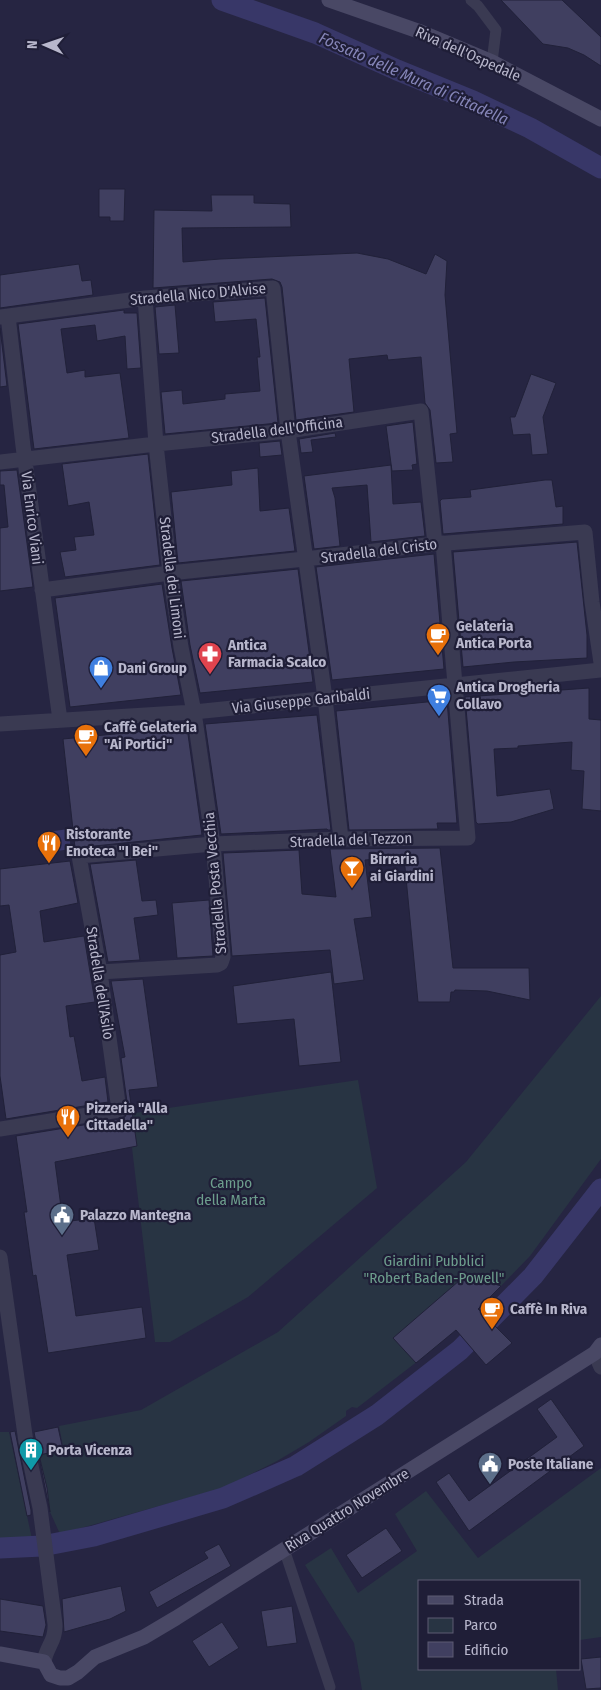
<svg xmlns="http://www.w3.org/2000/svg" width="601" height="1690" viewBox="0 0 601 1690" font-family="'Fira Sans Condensed',sans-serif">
<rect width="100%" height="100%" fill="#262542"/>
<path fill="#283443" d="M601,996V1159L530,1256L501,1286L447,1336L439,1340L440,1344L357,1408L352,1407L346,1411V1416L309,1442L277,1461L223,1488L60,1534L50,1512L39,1455L64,1451L59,1426L141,1410L278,1332L466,1162Z
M358,1080L377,1188L248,1297L170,1342H155L128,1114Z
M0,1432H9L32,1539H0Z
M601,1468V1637L580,1640V1581H420V1669H556L558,1690H362L354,1643L305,1565L331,1548L358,1593L417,1551L395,1514L426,1491L478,1558Z"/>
<path fill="#383768" d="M68,829L71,849L43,853L41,833Z"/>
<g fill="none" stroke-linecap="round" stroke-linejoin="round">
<path stroke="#383768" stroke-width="21" d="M222,0L315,33L397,70L473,101L530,128L601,168
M0,1548L42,1546L94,1536L223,1498L296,1466L377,1415L460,1350L533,1276L601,1189"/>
</g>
<path fill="#403f60" stroke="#212139" d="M501,0H562L601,37V66L584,55L568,48L543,44Z
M99,189H125L124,221H110V217H99Z
M211,195H254V203L290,204L291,227L182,228L183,262L220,259L357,253L388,259L426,274L435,254L447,261L445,295L457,433L450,434L453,462L436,463L430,410L425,403L421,357L388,360L387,355L349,359L354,412L296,420L282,287L280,282L272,279L153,288L154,210L212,211Z
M79,264L82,281L91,280L93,295L0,308V275Z
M265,298L278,423L165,434L161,392L182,390L183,404L225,399V394L260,391L257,357H260L256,319L215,322L213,302Z
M175,305L179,353L159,354L155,307Z
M124,310V313H137L141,368L127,369L125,336L97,341L95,325L61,329L67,373L85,370V377L120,373L129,438L34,449L18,324Z
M0,328L7,386L0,387Z
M531,374L556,383L543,417L548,454L532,455L530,434L513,435L510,417H515Z
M413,422L417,464L412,465L413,470L392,471L386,426Z
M335,433L336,437L311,440L313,452L301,453L299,439Z
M280,441L282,455L260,457L259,443Z
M148,454L160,565L65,577L60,552L76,550L74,537L94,535L89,502L68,506L62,464Z
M391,465L393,504L421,502L425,536L371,542L367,485L332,488L335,498L340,546L314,549L304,476Z
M258,468L260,511L289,508L295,551L178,563L171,492L232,485L231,471Z
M17,470L33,587L0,591V528L8,527L4,485H0V471Z
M545,480H552L556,507L563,506V524L443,534L440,501L442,499L471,497L470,490Z
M577,542L587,635V658L514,662L463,667L453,552Z
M434,554L444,669L332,680L316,567Z
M298,569L313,682L200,693L190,645L181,581Z
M162,584L172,648L181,695L70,707L55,598Z
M589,688V719L601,720V811L582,809L584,771L571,770L572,742L518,746V748L494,749L497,796L550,789L554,809L511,822L478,824L476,822L465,697Z
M447,700L457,823H437L438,829L349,830L336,711Z
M317,715L331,830H328L327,829L221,834L205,724Z
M187,727L202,835L75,848L63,739Z
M440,848L453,968H529L530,1000L487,991L455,990L454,992H451L450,1002H418L404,857L365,860L372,917L354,919L364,980L334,984L330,950L232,956L223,853L299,850L302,894L336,897L330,849Z
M136,860L142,901L156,900L158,915L134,918L140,960L108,962L90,864Z
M70,861L78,903L40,911L44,942L84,936L95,1002L66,1006L70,1037L74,1036L82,1081L105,1077L108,1102L6,1119L0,1076V955L16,952L9,905L0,906V869Z
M209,900L213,956L177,958L172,903Z
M331,972L341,1062L299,1066L294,1019L237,1024L233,986Z
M143,979L158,1087L129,1090L137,1146L55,1162L63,1222L94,1218L99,1250L67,1255L76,1316L142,1307L146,1338L48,1353L36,1275L33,1276L24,1212H27L16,1136L120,1119L125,1117L128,1109L121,1058L125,1057L111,981Z
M467,1274L501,1286L478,1309L512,1343L486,1365L456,1330L416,1363L393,1338Z
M551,1399L584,1446L469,1531L436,1482L449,1473L469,1501L557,1437L537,1409Z
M58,1427L63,1450L39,1455L47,1488L50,1512L34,1432Z
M15,1431L31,1510V1515L27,1516L10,1432Z
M386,1528L402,1551L362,1578L346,1555Z
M219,1544L231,1566L157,1608L149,1592L208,1558L204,1552Z
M121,1586L126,1611L110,1619L64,1632L62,1599Z
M0,1599L43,1606L46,1625L43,1637L0,1631Z
M292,1606L297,1643L267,1647L261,1611Z
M222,1622L239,1648L209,1667L192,1641Z
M601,1657V1688L586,1689L581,1659Z"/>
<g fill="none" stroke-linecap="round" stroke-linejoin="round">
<path stroke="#3a3a52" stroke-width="11" d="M471,0L478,6L496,30L492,62
M284,1549L330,1687"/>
<path stroke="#3a3a52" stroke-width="15" d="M8,316L23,446L60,720
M0,317L145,298L273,288L288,431L325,698L341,839
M0,462L156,444L288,431L421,411L435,544
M42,590L170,573L305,559L435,544L585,532L592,602L601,663
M0,724L194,712L601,670
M100,972L217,965L221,963L223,957L213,844L194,712L181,647L170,573L156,444L145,298
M0,1129L119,1110L100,972L79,856L213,844L341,839L468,838L443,543
M0,1257L26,1442L40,1508L55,1624C56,1641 46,1647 44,1662
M595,1353L601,1367"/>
<path stroke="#494865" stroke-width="15" d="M329,0L418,31L492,62L601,119
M0,1654L44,1662L51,1675L60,1678H68
M68,1678L78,1672L95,1657L144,1637L176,1618L595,1353L601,1345"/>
</g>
<defs>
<symbol id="cafe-pin" viewBox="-11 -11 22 30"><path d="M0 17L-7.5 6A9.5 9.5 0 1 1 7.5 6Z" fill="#e8710a" stroke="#1f1e37"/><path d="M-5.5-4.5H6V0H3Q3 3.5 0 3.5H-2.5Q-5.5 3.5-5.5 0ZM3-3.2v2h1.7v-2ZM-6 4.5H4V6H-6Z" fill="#fff"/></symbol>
<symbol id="pharmacy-pin" viewBox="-11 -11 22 30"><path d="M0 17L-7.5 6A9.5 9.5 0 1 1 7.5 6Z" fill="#e0444e" stroke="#1f1e37"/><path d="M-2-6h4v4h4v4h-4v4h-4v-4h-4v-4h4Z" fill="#fff"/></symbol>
<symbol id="shop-pin" viewBox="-11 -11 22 30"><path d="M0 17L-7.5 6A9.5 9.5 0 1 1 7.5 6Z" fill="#3f7fe0" stroke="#1f1e37"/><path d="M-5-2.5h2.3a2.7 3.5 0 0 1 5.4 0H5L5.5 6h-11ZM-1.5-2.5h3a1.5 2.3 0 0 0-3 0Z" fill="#fff"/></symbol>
<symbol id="supermarket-pin" viewBox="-11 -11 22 30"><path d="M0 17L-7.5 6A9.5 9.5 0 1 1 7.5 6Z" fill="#3f7fe0" stroke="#1f1e37"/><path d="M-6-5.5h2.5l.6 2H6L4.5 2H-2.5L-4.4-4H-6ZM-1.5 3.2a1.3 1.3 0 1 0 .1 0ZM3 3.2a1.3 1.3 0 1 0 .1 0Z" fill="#fff"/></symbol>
<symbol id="restaurant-pin" viewBox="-11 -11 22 30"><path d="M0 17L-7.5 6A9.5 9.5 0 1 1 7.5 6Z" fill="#e8710a" stroke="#1f1e37"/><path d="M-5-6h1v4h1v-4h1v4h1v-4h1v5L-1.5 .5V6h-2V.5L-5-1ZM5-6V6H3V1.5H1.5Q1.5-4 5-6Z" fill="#fff"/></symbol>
<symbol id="bar-pin" viewBox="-11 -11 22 30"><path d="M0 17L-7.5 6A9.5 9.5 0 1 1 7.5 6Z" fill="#e8710a" stroke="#1f1e37"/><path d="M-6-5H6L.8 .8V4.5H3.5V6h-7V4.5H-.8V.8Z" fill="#fff"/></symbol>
<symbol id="civic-pin" viewBox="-11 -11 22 30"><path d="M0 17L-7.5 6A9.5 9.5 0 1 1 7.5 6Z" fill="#5c6f8a" stroke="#1f1e37"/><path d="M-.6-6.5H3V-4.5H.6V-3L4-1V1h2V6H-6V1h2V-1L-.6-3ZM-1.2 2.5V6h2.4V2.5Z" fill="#fff"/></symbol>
<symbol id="building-pin" viewBox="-11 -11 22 30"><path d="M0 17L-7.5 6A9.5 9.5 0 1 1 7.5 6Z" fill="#0f9aa8" stroke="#1f1e37"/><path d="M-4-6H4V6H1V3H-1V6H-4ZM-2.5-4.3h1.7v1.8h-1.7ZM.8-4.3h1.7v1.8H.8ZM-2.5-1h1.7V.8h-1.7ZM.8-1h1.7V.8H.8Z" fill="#fff"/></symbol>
</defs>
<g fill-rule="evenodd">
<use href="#cafe-pin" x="424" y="621" width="28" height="38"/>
<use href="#pharmacy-pin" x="196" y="640" width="28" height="38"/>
<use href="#shop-pin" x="87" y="654" width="28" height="38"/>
<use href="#supermarket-pin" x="425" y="682" width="28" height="38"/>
<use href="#cafe-pin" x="72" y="722" width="28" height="38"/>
<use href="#restaurant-pin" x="35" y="829" width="28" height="38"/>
<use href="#bar-pin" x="338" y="854" width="28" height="38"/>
<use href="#restaurant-pin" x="54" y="1103" width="28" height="38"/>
<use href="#civic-pin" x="48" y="1201" width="28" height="38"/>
<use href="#cafe-pin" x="478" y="1295" width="28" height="38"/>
<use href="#building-pin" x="17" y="1436" width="28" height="38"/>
<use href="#civic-pin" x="476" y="1450" width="28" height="38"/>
</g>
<g text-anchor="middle" stroke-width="4.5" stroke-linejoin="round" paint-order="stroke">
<g font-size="15" fill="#b8b7cc" stroke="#1f1e37">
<text transform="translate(468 54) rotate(24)" y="5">Riva dell'Ospedale</text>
<text transform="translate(198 294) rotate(-5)" y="5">Stradella Nico D'Alvise</text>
<text transform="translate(277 430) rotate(-7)" y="5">Stradella dell'Officina</text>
<text transform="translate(32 518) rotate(83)" y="5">Via Enrico Viani</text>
<text transform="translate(379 551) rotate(-7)" y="5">Stradella del Cristo</text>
<text transform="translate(172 578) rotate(83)" y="5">Stradella dei Limoni</text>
<text transform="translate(301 701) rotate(-6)" y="5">Via Giuseppe Garibaldi</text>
<text transform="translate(351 840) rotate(-2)" y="5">Stradella del Tezzon</text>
<text transform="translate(215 883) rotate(-95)" y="5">Stradella Posta Vecchia</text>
<text transform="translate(100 983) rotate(81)" y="5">Stradella dell'Asilo</text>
<text transform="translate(347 1510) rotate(-32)" y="5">Riva Quattro Novembre</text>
</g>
<g font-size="15" font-weight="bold" fill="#b8b7cc" stroke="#1f1e37" text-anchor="start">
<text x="456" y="631">Gelateria<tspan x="456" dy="17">Antica Porta</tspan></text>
<text x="228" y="650">Antica<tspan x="228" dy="17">Farmacia Scalco</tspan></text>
<text x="118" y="673">Dani Group</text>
<text x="456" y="692">Antica Drogheria<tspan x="456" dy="17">Collavo</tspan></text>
<text x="104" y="732">Caffè Gelateria<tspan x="104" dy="17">"Ai Portici"</tspan></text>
<text x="66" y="839">Ristorante<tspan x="66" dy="17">Enoteca "I Bei"</tspan></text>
<text x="370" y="864">Birraria<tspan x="370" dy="17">ai Giardini</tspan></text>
<text x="86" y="1113">Pizzeria "Alla<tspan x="86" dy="17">Cittadella"</tspan></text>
<text x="80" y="1220">Palazzo Mantegna</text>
<text x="510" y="1314">Caffè In Riva</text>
<text x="48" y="1455">Porta Vicenza</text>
<text x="508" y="1469">Poste Italiane</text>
</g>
<g font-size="15" fill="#6d9e8d" stroke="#1f1e37">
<text x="231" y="1188">Campo<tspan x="231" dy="17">della Marta</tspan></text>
<text x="434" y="1266">Giardini Pubblici<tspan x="434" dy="17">"Robert Baden-Powell"</tspan></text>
</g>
<g font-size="16" font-style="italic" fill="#8585b8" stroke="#1f1e37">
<text transform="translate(414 78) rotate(24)" y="6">Fossato delle Mura di Cittadella</text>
</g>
</g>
<rect x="418" y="1580" width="162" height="90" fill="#1f1e37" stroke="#5c5b73"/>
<rect x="428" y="1596" width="25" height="8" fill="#494865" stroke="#5c5b73"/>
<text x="464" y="1605" font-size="15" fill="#b8b7cc">Strada</text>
<rect x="428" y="1618" width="25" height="15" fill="#283443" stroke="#5c5b73"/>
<text x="464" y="1630" font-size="15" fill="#b8b7cc">Parco</text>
<rect x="428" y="1642" width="25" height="15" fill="#403f60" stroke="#5c5b73"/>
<text x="464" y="1655" font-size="15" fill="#b8b7cc">Edificio</text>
<g transform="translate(45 45) rotate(272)" stroke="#1f1e37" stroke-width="4" paint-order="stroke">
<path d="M0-4L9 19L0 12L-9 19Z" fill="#b8b7cc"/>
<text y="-8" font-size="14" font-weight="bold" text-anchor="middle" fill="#b8b7cc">N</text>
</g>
</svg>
